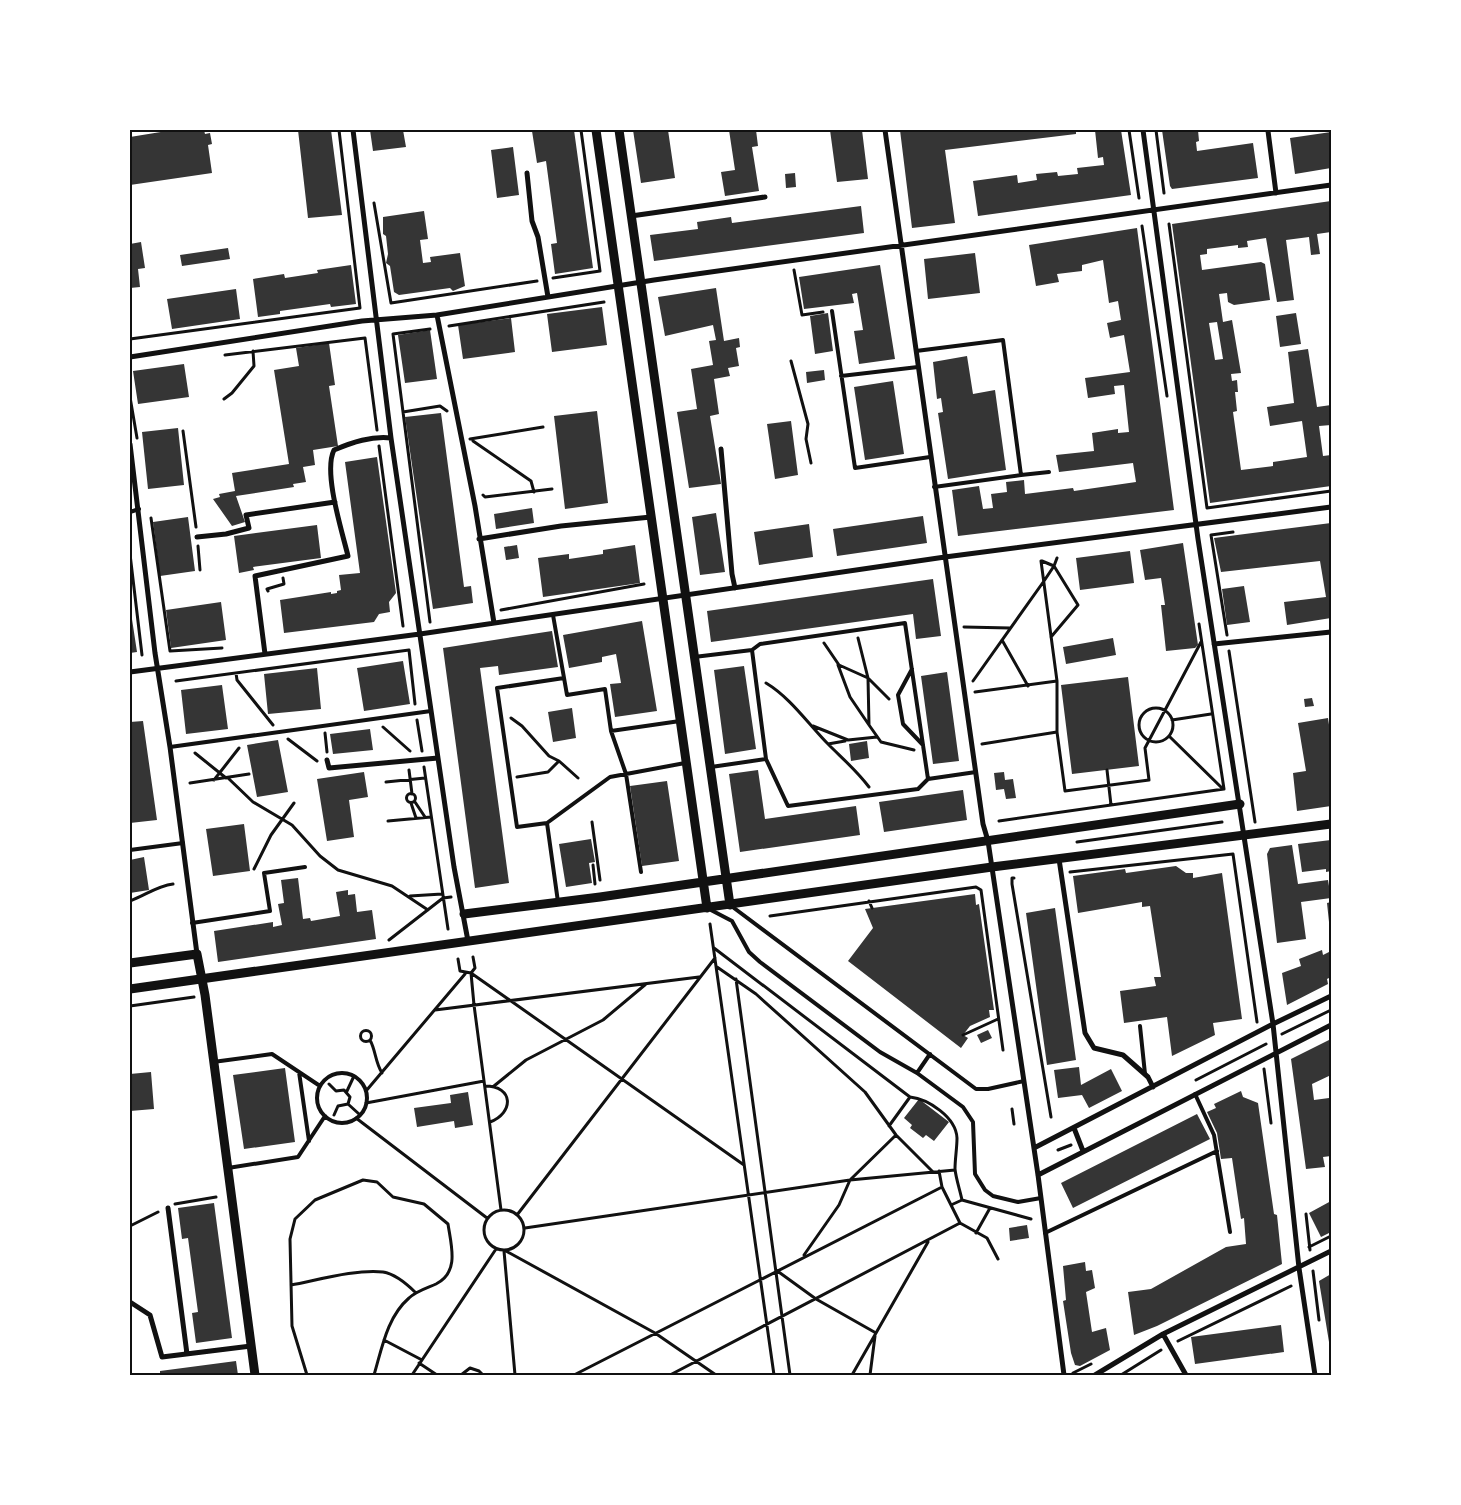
<svg xmlns="http://www.w3.org/2000/svg" width="1461" height="1505" viewBox="0 0 1461 1505" font-family="Karla,sans-serif">
<rect width="100%" height="100%" fill="#fff"/>
<path fill="#353535" fill-rule="evenodd" d="M173,130H204L205,134L210,133L212,144L208,145L212,173L130,185V137Z
M298,130H331L342,215L308,218Z
M370,130H403L406,147L373,151Z
M542,130H574L593,268L555,274L551,244L557,243L546,161L537,163L532,131Z
M633,130H668L675,178L641,183Z
M729,130H756L758,146L752,147L759,191L725,196L721,172L735,170Z
M830,130H862L868,179L837,182Z
M900,130H1076V134L945,150L955,223L912,228Z
M1095,130H1121L1131,195L978,216L973,181L1017,175L1018,183L1037,180L1036,174L1057,172L1058,176L1078,174L1077,168L1104,165L1103,157L1098,158Z
M1162,130H1198L1199,141L1196,142L1197,151L1253,143L1258,178L1172,189L1170,186Z
M1331,132V168L1295,174L1290,138Z
M513,147L519,195L497,198L491,150Z
M795,173L796,187L786,188L785,174Z
M1331,201V232L1317,234L1320,254L1311,255L1309,237L1286,240L1294,300L1277,302L1266,238L1247,241L1248,247L1238,248V245L1207,249V254L1200,255L1202,270L1261,262L1265,264L1270,300L1234,305L1228,302L1227,293L1219,294L1223,322L1232,320L1241,373L1231,374L1232,381L1237,380L1238,392H1235L1237,411L1233,412L1241,470L1273,466V462L1307,457L1302,421L1270,426L1267,407L1294,403L1288,352L1308,349L1317,407L1331,405V425L1319,426L1323,456L1331,455V486L1210,503L1172,224ZM1217,322L1223,359L1215,360L1209,323Z
M861,206L864,233L654,261L650,235L698,229L697,222L731,217L732,223Z
M424,211L428,239L420,240L423,263L431,262L430,257L460,253L465,286L453,291L450,288L399,295L394,292L390,266L386,263L388,254L386,236L383,234V217Z
M1137,228L1174,510L958,536L952,490L979,486L983,509L993,508L991,494L1007,492L1006,482L1024,480L1025,494L1073,488L1074,491L1136,482L1133,463L1059,472L1056,455L1094,451L1092,433L1118,429V433L1129,432L1124,385L1114,386L1115,394L1088,398L1085,378L1130,372L1124,335L1110,338L1107,323L1121,320L1118,301L1109,303L1103,260L1082,265V271L1057,274L1059,282L1036,286L1029,245Z
M141,242L145,268L138,269L140,287L130,288V244Z
M228,248L230,259L182,266L180,255Z
M975,253L980,293L928,299L924,259Z
M351,265L356,304L331,307L330,304L280,311V314L258,317L253,279L284,274L285,278L318,273L317,270Z
M880,265L895,359L859,364L854,331L863,330L857,293L852,294L854,303L804,309L799,277Z
M716,288L724,341L739,338L740,347L736,348L739,366L728,368L730,376L714,379L719,414L710,416L721,484L689,488L677,412L697,409L691,369L713,365L709,341L716,340L713,325L665,336L658,297Z
M236,289L240,319L172,329L167,299Z
M602,307L607,345L552,352L547,314Z
M828,313L833,351L815,354L810,316Z
M1296,313L1301,344L1280,347L1276,316Z
M511,318L515,352L463,359L458,325Z
M430,330L437,379L405,383L398,335Z
M329,343L335,385L329,386L338,446L313,450L315,465L303,467L306,482L293,484L294,487L236,496L245,522L232,526L213,499L220,497L219,494L235,491L232,473L289,464L274,370L299,366L296,348Z
M967,356L973,394L995,390L1006,470L948,479L938,413L943,412L941,398L937,399L933,362Z
M184,364L189,397L138,404L133,371Z
M824,370L825,380L807,383L806,372Z
M893,381L904,454L865,460L854,387Z
M597,411L608,503L565,509L554,416Z
M441,413L464,587L471,586L473,603L433,609L405,417Z
M791,421L798,475L775,479L767,424Z
M178,428L184,485L148,489L142,432Z
M377,457L396,593L389,602L390,612L379,614L374,622L284,633L280,600L331,592V594L337,593V591L341,590L339,575L360,573L345,462Z
M532,508L534,523L496,529L494,514Z
M716,513L725,572L700,575L692,517Z
M923,516L927,543L837,556L833,529Z
M188,517L195,571L160,576L153,522Z
M1331,523V618L1287,625L1284,602L1326,597L1320,561L1221,572L1214,538Z
M809,524L813,557L759,565L754,532Z
M317,525L321,558L253,567L254,570L239,573L234,536Z
M1183,543L1198,645L1195,648L1166,651L1161,605H1165L1161,578L1145,580L1140,550Z
M517,545L519,558L506,560L504,547Z
M635,545L640,583L543,597L538,558L569,554V559L603,554V550Z
M1130,551L1134,583L1080,590L1076,558Z
M933,579L941,636L916,639L913,614L711,642L707,611Z
M1244,586L1250,622L1227,625L1222,589Z
M221,602L226,640L171,648L166,610Z
M130,606L137,652L130,653Z
M642,621L657,711L615,717L610,684L621,683L616,654L602,657V662L569,668L563,635Z
M552,631L558,667L499,675L498,666L480,668L509,883L475,888L443,648Z
M1113,638L1116,655L1066,664L1063,647Z
M403,661L410,704L364,711L357,668Z
M744,666L756,749L725,754L714,670Z
M317,668L321,709L268,714L264,674Z
M947,672L959,761L933,764L921,676Z
M1128,677L1139,766L1072,774L1061,685Z
M222,685L228,729L186,734L181,690Z
M1312,698L1314,706L1305,707L1304,699Z
M572,708L576,738L553,742L548,712Z
M1328,718L1331,738V806L1297,811L1293,773L1306,771L1298,723Z
M143,721L157,820L130,823V722Z
M370,729L373,750L333,754L330,734Z
M278,740L288,792L257,797L247,745Z
M867,741L869,758L851,761L849,744Z
M758,770L765,819L856,806L860,835L740,852L729,774Z
M364,772L368,797L349,800L354,837L327,841L317,779Z
M1004,772L1005,780L1013,779L1016,798L1006,799L1004,789L996,790L994,773Z
M667,781L679,861L642,866L630,786Z
M963,790L967,820L884,832L879,802Z
M244,824L250,871L213,876L206,829Z
M591,839L595,862L589,863L592,883L566,887L559,844Z
M1331,840V871L1326,872V869L1302,872L1298,844Z
M1292,845L1298,884L1328,880L1331,898L1301,902L1306,939L1277,943L1267,854L1270,848Z
M144,857L149,890L130,893V860Z
M1176,866L1186,873H1193V878L1222,873L1242,1019L1213,1023L1215,1035L1172,1056L1167,1017L1124,1023L1120,991L1156,986L1154,977H1161L1150,906L1142,907V902L1078,913L1073,876L1125,869L1126,873Z
M298,878L303,919L310,918L311,921L340,916L336,892L348,890V895L355,894L357,912L372,910L376,939L218,962L214,931L273,922V927L282,925L278,904L284,903L281,880Z
M975,894L976,905L979,904L994,1010H989L990,1017L970,1026L963,1035L968,1038L961,1048L848,961L873,928L865,909Z
M1331,902V921L1329,922L1327,903Z
M1055,908L1076,1060L1047,1065L1026,913Z
M1322,950L1323,955L1331,951V977L1327,979L1328,984L1287,1005L1282,973L1301,966L1299,959Z
M988,1030L992,1038L981,1043L977,1035Z
M1331,1039V1075L1312,1084L1314,1100L1329,1098L1331,1156L1323,1157L1325,1167L1306,1169L1291,1059Z
M1079,1067L1081,1085L1111,1069L1122,1091L1089,1108L1082,1095L1058,1098L1054,1070Z
M285,1068L295,1142L244,1149L233,1075Z
M151,1072L154,1109L130,1111V1074Z
M1241,1091L1243,1097L1258,1103L1274,1214L1277,1215L1282,1264L1157,1326L1134,1335L1128,1292L1151,1289L1226,1247L1246,1244L1244,1218L1241,1219L1232,1158L1221,1159L1217,1133L1207,1112L1216,1108L1214,1104Z
M468,1092L473,1125L455,1128L454,1121L417,1127L414,1108L451,1103L450,1095Z
M919,1099L949,1122L934,1141L926,1135L923,1138L910,1128L912,1125L904,1118Z
M1197,1114L1210,1139L1073,1208L1061,1183Z
M1331,1201V1232L1321,1237L1309,1213Z
M214,1203L232,1338L196,1343L192,1313L198,1312L188,1238L182,1239L178,1208Z
M1027,1225L1029,1238L1010,1241L1009,1228Z
M1085,1262L1086,1271L1092,1270L1095,1288L1086,1292L1092,1332L1106,1328L1110,1350L1080,1366L1075,1365L1071,1353L1063,1301L1066,1300L1063,1266Z
M1331,1274V1341L1329,1342L1319,1281Z
M1281,1325L1284,1352L1195,1364L1191,1337Z
M236,1361L238,1375H160V1371Z"/>
<g fill="none" stroke-linecap="round" stroke-linejoin="round">
<path stroke="#111" stroke-width="3" d="M1129,130L1139,198
M1156,130L1164,193
M374,203L391,303L537,281
M1169,224L1207,508L1331,491
M1142,226L1167,396
M794,270L802,315L823,312
M553,278L600,271L581,130
M449,326L604,302
M430,329L393,334L430,622
M130,339L360,308L339,130
M225,355L365,338L377,430
M791,361L808,424L806,439L811,463
M130,397L137,438
M224,399L232,393L254,366L253,351
M403,412L440,406L447,411
M183,431L196,527
M470,439L543,427
M473,441L531,481L534,492
M379,446L403,626
M483,495L485,497L552,489
M151,518L170,651L222,648
M198,546L200,570
M130,554L142,655
M1041,561L1057,681V732L1065,791L1149,780L1145,748L1201,642
M1042,561L1054,566L1078,605L1051,637
M268,591L267,589L284,584L283,578
M501,610L644,584
M1199,624L1224,789
M964,627L1010,628
M1227,635L1211,535L1233,532
M858,638L868,678L869,725L881,742L914,750
M1002,640L1028,686
M824,643L839,665L868,678L889,699
M409,650L415,704
M1229,651L1255,822
M838,665L850,697L869,725
M236,673L237,680L273,725
M176,681L409,650
M973,681L1044,581L1054,566L1057,558
M766,683C791,698 809,725 829,745C843,759 857,771 869,787
M975,692L1057,681
M1139 725a17 17 0 1 1 34 0a17 17 0 1 1-34 0Z
M511,718L522,726L549,756L559,761L578,778
M417,720L422,751
M1172,720L1211,714
M813,726L848,740L877,737
M383,727L410,751
M325,733L327,752
M1169,736L1223,789
M288,739L317,761
M828,744L845,741
M982,744L1057,732
M195,753L226,778
M424,767L448,929
M409,770L412,794
M1107,770L1111,805
M517,777L548,772L559,761
M228,778L253,802L292,825L320,856L338,870L392,886L428,910
M214,780L239,748
M386,782L425,778
M190,783L249,774
M406.5 798a4.5 4.5 0 1 1 9 0a4.5 4.5 0 1 1-9 0Z
M415,802L425,817
M411,803L416,818
M388,821L431,817
M999,821L1224,789
M592,822L600,880
M1077,842L1222,822
M593,865L595,884
M254,869L271,835L294,803
M1070,872L1233,854L1257,1022
M1014,878H1012V884L1051,1117
M410,896L442,894
M130,901C146,895 157,886 173,884
M869,901L872,908
M770,916L976,887L981,890L1003,1050
M710,924L774,1375
M389,940L443,898L451,897
M714,948L910,1097C928,1099 956,1117 957,1138C957,1148 955,1159 955,1169C956,1179 960,1190 962,1200
M473,957L475,968L471,973L474,1005L501,1210
M458,959L460,971L471,973L511,1001L744,1165
M717,967L756,994L865,1092L896,1135L932,1171
M736,979L790,1375
M130,1006L194,997
M435,1010L699,977
M360.5 1036a5.5 5.5 0 1 1 11 0a5.5 5.5 0 1 1-11 0Z
M1282,1034L1331,1010
M963,1035L998,1019
M370,1040C376,1051 375,1062 382,1073
M1264,1069L1271,1123
M1196,1080L1266,1044
M329,1084L336,1091L344,1090L350,1097L348,1104L338,1106L334,1115
M485,1086C514,1086 514,1113 490,1122
M494,1086L526,1060L603,1020L646,984
M347,1091L354,1076
M366,1091L465,974
M366,1103L484,1081
M348,1104L359,1114
M1012,1109L1014,1124
M356,1118L487,1218
M889,1126L910,1097
M1058,1150L1071,1145
M939,1171L942,1187L960,1223L987,1238L998,1259
M175,1204L216,1197
M951,1205L962,1200L1031,1219
M484 1230a20 20 0 1 1 40 0a20 20 0 1 1-40 0Z
M1306,1214L1310,1250
M517,1215L715,958
M130,1226L158,1212
M525,1228L850,1180L955,1170
M976,1233L990,1208
M1309,1247L1331,1236
M504,1251L515,1375
M506,1251L655,1333L716,1375
M804,1255L839,1205L850,1180L896,1135
M776,1270L816,1299L876,1333L928,1242
M1313,1271L1319,1320
M291,1285C318,1280 356,1269 383,1272C396,1274 407,1284 416,1293
M384,1340L422,1360
M1178,1341L1291,1286
M419,1363L437,1375
M1073,1373L1091,1364
M307,1375L292,1326L290,1239L295,1219L315,1200L363,1180L377,1182L393,1197L424,1204L448,1224C451,1245 460,1272 436,1284C427,1288 416,1291 409,1298C387,1317 382,1348 374,1375
M412,1375L496,1249
M461,1375L470,1368L479,1371L483,1375
M574,1375L942,1187
M670,1375L960,1223
M852,1375L876,1333
M870,1375L875,1336
M1121,1375L1161,1350"/>
<path stroke="#111" stroke-width="4" d="M832,311L855,468L930,457
M916,351L1003,340L1021,475L934,487
M841,376L918,367
M1021,475L1049,472
M130,512L139,509
M553,615L567,695L605,689L611,731L626,774L641,872
M752,650L766,759L788,806L918,789L928,779L976,772
M694,657L752,650L760,644L905,623L928,779
M912,669L898,695L903,724L923,745
M564,678L497,688L517,827L547,823L610,777L685,763
M611,731L680,721
M170,747L431,711
M711,767L766,759
M547,823L558,902
M130,850L183,843
M730,905L976,1089H988L1024,1081
M709,909L732,921L749,952L760,962L880,1052L917,1073L963,1107L973,1122L975,1174L985,1190L993,1196L1018,1202L1041,1198
M192,923L270,911L264,873L305,867
M1140,1026L1145,1074
M213,1062L272,1054L320,1086
M299,1072L309,1141
M917,1073L930,1054
M317 1098a25 25 0 1 1 50 0a25 25 0 1 1-50 0Z
M1195,1094L1214,1135L1230,1232
M228,1168L298,1157L325,1116
M1045,1233L1217,1151"/>
<path stroke="#111" stroke-width="5" d="M353,130L391,438L454,867L468,941
M885,130L983,824L988,841L1038,1175L1064,1375
M1143,130L1198,539L1273,1024L1299,1268L1315,1375
M1268,131L1276,193
M527,173L532,221L538,237L548,297
M631,216L765,197
M437,315L475,506L494,623
M130,357L362,321L437,315L654,280L1331,185
M130,444L155,653L170,747L197,954
M721,449L732,574L735,588
M197,537L226,534L249,528L246,515L335,502
M479,539L561,526L651,517
M1214,644L1331,632
M265,654L255,576L348,556C342,531 323,472 334,450C353,442 371,436 391,438
M130,672L420,634L945,557L1331,507
M327,760L329,768L438,758
M1059,859L1085,1033L1094,1048L1123,1055L1148,1077L1153,1087
M1074,1128L1083,1151
M1034,1148L1273,1024L1331,996
M1038,1175L1331,1025
M168,1208L187,1354
M130,1302L150,1315L162,1357L251,1346
M1163,1334L1186,1375
M1095,1375L1163,1334L1331,1251"/>
<path stroke="#111" stroke-width="9" d="M596,130L707,908
M619,130L730,905
M464,914L600,897L1240,804
M130,963L197,954L205,995L255,1375
M130,989L992,867L1331,824"/>
</g>
<rect width="1461" height="1505" fill="none" stroke="#ffffff" stroke-width="262"/>
<rect x="131" y="131" width="1199" height="1243" fill="none" stroke="#111" stroke-width="2"/>
</svg>
